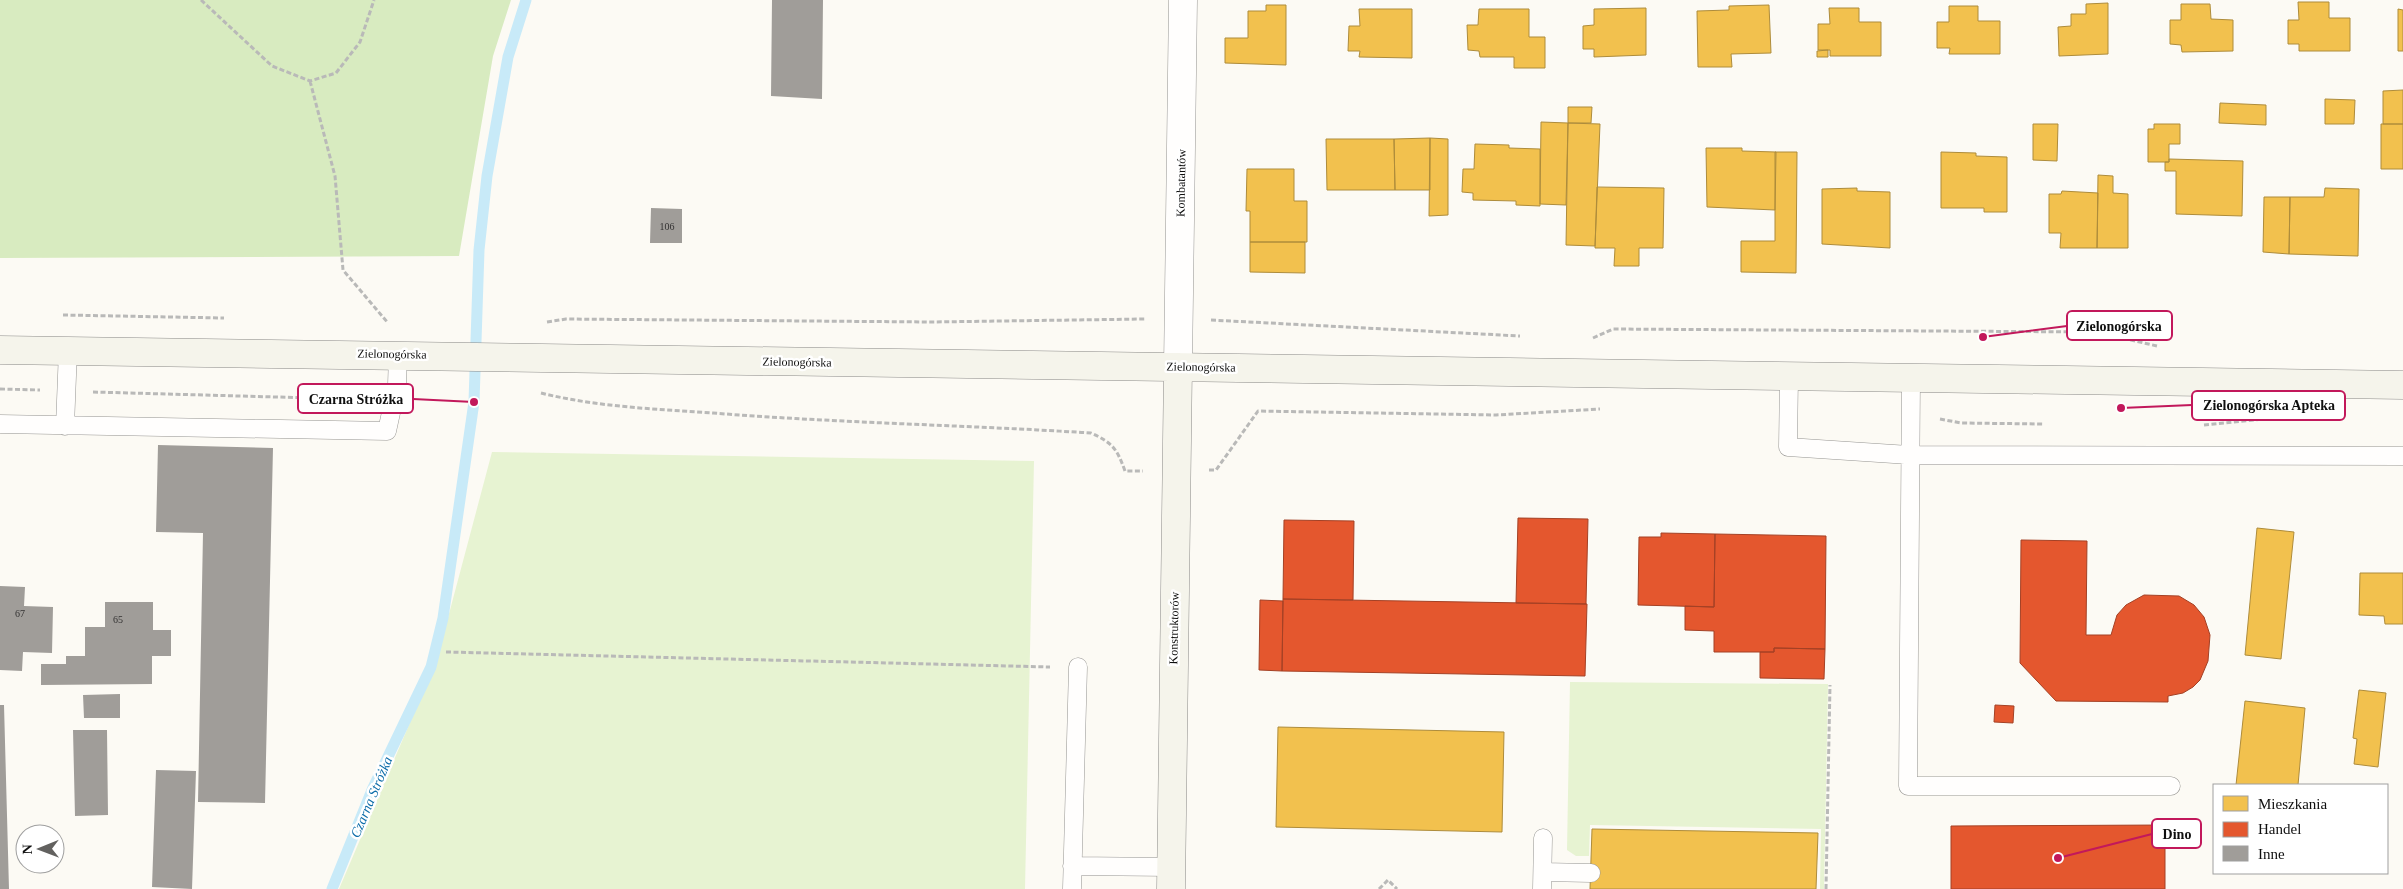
<svg xmlns="http://www.w3.org/2000/svg" width="2403" height="889" viewBox="0 0 2403 889" font-family="'Times New Roman',serif">
<rect width="100%" height="100%" fill="#fcfaf4"/>
<path fill="#e7f3d2" d="M492,452L1034,461L1025,889H339L437,659Z
M1570,682L1828,684L1824,889H1820L1821,829L1590,825L1589,856H1576L1567,850Z"/>
<path fill="#d8ebc0" d="M0,0H511L493,56L459,256L0,258Z"/>
<path fill="#f2c14e" stroke="#ae8c3b" d="M2298,2H2329V18H2350V51H2299V44H2288V20H2299Z
M2108,3V54L2059,56L2058,27L2071,26V14H2086V4Z
M2181,4H2210L2211,19L2233,20V51L2182,52L2181,45L2170,44V20H2181Z
M1266,5H1286V65L1225,63V38H1248V11H1266Z
M1769,5L1771,53L1731,54L1732,67H1698L1697,11L1729,10V6Z
M1949,6H1978V21H2000V54H1949L1950,48H1937V22H1949Z
M1646,8V55L1594,57V49H1583V26L1594,25V9Z
M1829,8H1859V22H1881V56H1830V50H1818V24H1830Z
M1359,9H1412V58L1359,57L1360,51H1348L1349,26H1360Z
M1479,9H1529V37H1545V68H1514V57H1480L1479,51L1468,50L1467,25H1478Z
M2398,9L2403,10V51H2398Z
M1828,50V57H1817V51Z
M2403,90V124H2383V91Z
M2325,99L2355,100L2354,124H2325Z
M2220,103L2266,105V125L2219,123Z
M1568,107H1592L1591,123H1568Z
M1541,122L1568,123L1566,205L1540,204Z
M1568,123L1600,124L1595,246L1566,245Z
M2033,124H2058L2057,161L2033,160Z
M2154,124H2180V144H2169V162H2148V129H2154Z
M2381,124H2403V169H2381Z
M1430,138V190H1395L1394,139Z
M1430,138L1448,139V215L1429,216Z
M1326,139H1394L1395,190H1327Z
M1475,144L1509,145V148L1540,149V206L1516,205V201L1473,200V193L1462,192L1463,169H1474Z
M1706,148H1742V151L1776,152L1775,210L1707,207Z
M1775,152H1797L1796,273L1741,272V241H1775Z
M1941,152L1976,153V156L2007,157V212H1984V208H1941Z
M2169,159L2243,161L2242,216L2176,214V171H2165V162H2169Z
M1247,169H1294V201H1307V242H1250V211H1246Z
M2098,175L2113,176V193L2128,194V248H2097Z
M1597,187L1664,188L1663,248H1639V266H1614L1615,248H1595Z
M1857,188V191L1890,192V248L1822,244V189Z
M2325,188L2359,189L2358,256L2289,254L2290,197H2324Z
M2062,191L2098,193L2097,248H2060L2061,233H2049V194H2061Z
M2264,197H2290L2289,254L2263,252Z
M1250,242H1305V273L1250,272Z
M2257,528L2294,532L2281,659L2245,655Z
M2360,573H2403V624H2385L2384,616L2359,615Z
M2359,690L2386,693L2378,767L2354,764L2357,739L2353,738Z
M2245,701L2305,708L2298,785H2236Z
M1278,727L1504,732L1502,832L1276,827Z
M1592,829L1818,833L1816,889H1590Z"/>
<path fill="#e4572e" stroke="#a44125" d="M1518,518L1588,519L1586,604L1516,603Z
M1284,520L1354,521L1353,600L1283,599Z
M1661,533L1715,534L1714,607L1638,605L1639,537H1661Z
M1715,534L1826,536L1825,649L1774,648V652H1714V631L1685,630V606L1714,607Z
M2021,540L2087,541L2086,635H2111L2117,615L2126,605L2144,595L2179,596L2194,605L2204,617L2210,635L2208,661L2200,680L2193,687L2183,693L2168,696V702L2056,701L2020,663Z
M1283,599L1587,604L1585,676L1282,671Z
M1260,600L1283,601L1282,671L1259,670Z
M1774,648L1825,649L1824,679L1760,678V652H1774Z
M1995,705L2014,706L2013,723L1994,722Z
M2165,825V889H1951V826Z"/>
<g fill="none" stroke-linecap="round" stroke-linejoin="round">
<path stroke="#c8eaf8" stroke-width="11" d="M332,889L372,790L431,667L443,618L474,402L479,250L487,176L508,57L526,0"/>
</g>
<path fill="#a09d99" d="M772,0H823L822,99L771,96Z
M651,208L682,209V243H650Z
M158,445L273,448L265,803L198,802L203,533L156,532Z
M0,586L25,587L24,606L53,607L52,653L23,652L22,671L0,670Z
M105,602H153V630H171V656H152V684L41,685V664H66V656H85V627H105Z
M120,694V718H84L83,695Z
M0,705H4L9,889H0Z
M73,730H107L108,815L75,816Z
M156,770L196,771L192,889L152,887Z"/>
<g fill="none" stroke-linecap="round" stroke-linejoin="round">
<defs>
<path id="lane" d="M1789,376L1788,447L1909,455L2403,456
M1911,378L1908,786H2171
M0,424L387,431L397,385L398,354
M65,426L68,350
M1072,866L1171,867
M1543,872L1591,873
M1072,889L1078,667
M1542,889L1543,838"/>
<path id="street" d="M1178,367L1183,0"/>
<path id="secondary" d="M0,350L2403,385
M1171,889L1178,367"/>
</defs>
<use href="#lane" stroke="#969592" stroke-width="19"/>
<use href="#street" stroke="#969592" stroke-width="29"/>
<use href="#secondary" stroke="#8c8b89" stroke-width="29"/>
<path stroke="#b9b9b8" stroke-width="3" stroke-dasharray="5 2.5" stroke-linecap="butt" d="M201,0L272,66L310,81L336,73L360,42L374,0
M310,81L335,176L343,270L388,323
M63,315L224,318
M1211,320L1520,336
M547,322L566,319L930,322L1145,319
M1593,338L1613,329L2096,332L2157,346
M0,389L40,390
M93,392L313,398L343,390
M541,393C597,407 655,409 713,413C839,423 965,425 1091,433C1113,443 1117,449 1125,471H1143
M1940,419L1961,423L2043,424
M2204,425L2263,419
M1209,470H1216L1258,411L1496,415L1600,409
M446,652L1050,667
M1379,889L1388,880L1397,889
M1826,889L1830,685"/>
<use href="#lane" stroke="#fffefd" stroke-width="18"/>
<use href="#street" stroke="#fffefd" stroke-width="28"/>
<use href="#secondary" stroke="#f5f4eb" stroke-width="28"/>
</g>
<g text-anchor="middle" stroke-width="5" stroke-linejoin="round" paint-order="stroke">
<g font-size="10" fill="#333232">
<text x="667" y="230">106</text>
<text x="20" y="617">67</text>
<text x="118" y="623">65</text>
</g>
<g font-size="12" fill="#0f0f0f" stroke="#fff">
<text transform="translate(1181 183) rotate(-89)" y="4">Kombatantów</text>
<text transform="translate(392 354) rotate(1)" y="4">Zielonogórska</text>
<text transform="translate(797 362) rotate(1)" y="4">Zielonogórska</text>
<text transform="translate(1201 367) rotate(1)" y="4">Zielonogórska</text>
<text transform="translate(1174 628) rotate(-89)" y="4">Konstruktorów</text>
</g>
<g font-size="14" font-style="italic" fill="#0f6eaa" stroke="#fff">
<text transform="translate(371 797) rotate(-67)" y="5">Czarna Stróżka</text>
</g>
</g>
<path fill="none" stroke="#c2185b" stroke-width="2" d="M1983 337L2067 326M474 402L413 399M2121 408L2192 405M2058 858L2152 834"/>
<g fill="#c2185b" stroke="#fff" stroke-width="2">
<circle cx="1983" cy="337" r="5"/>
<circle cx="474" cy="402" r="5"/>
<circle cx="2121" cy="408" r="5"/>
<circle cx="2058" cy="858" r="5"/>
</g>
<g fill="#fff" stroke="#c2185b" stroke-width="2">
<rect x="2067" y="311" width="105" height="29" rx="5"/>
<rect x="298" y="384" width="115" height="29" rx="5"/>
<rect x="2192" y="391" width="153" height="29" rx="5"/>
<rect x="2152" y="819" width="49" height="29" rx="5"/>
</g>
<g font-size="14" text-anchor="middle" font-weight="bold" fill="#0f0f0f">
<text x="2119" y="331">Zielonogórska</text>
<text x="356" y="404">Czarna Stróżka</text>
<text x="2269" y="410">Zielonogórska Apteka</text>
<text x="2177" y="839">Dino</text>
</g>
<rect x="2213" y="784" width="175" height="90" fill="#ffffff" stroke="#9f9f9f"/>
<rect x="2223" y="796" width="25" height="15" fill="#f2c14e" stroke="#9f9f9f"/>
<text x="2258" y="809" font-size="15" fill="#0f0f0f">Mieszkania</text>
<rect x="2223" y="822" width="25" height="15" fill="#e4572e" stroke="#9f9f9f"/>
<text x="2258" y="834" font-size="15" fill="#0f0f0f">Handel</text>
<rect x="2223" y="846" width="25" height="15" fill="#a09d99" stroke="#9f9f9f"/>
<text x="2258" y="859" font-size="15" fill="#0f0f0f">Inne</text>
<g transform="translate(40 849) rotate(269)"><circle r="24" fill="#ffffff" stroke="#9f9f9f"/>
<path d="M0-4L9 19L0 12L-9 19Z" fill="#62615f"/>
<text y="-8" font-size="14" font-weight="bold" text-anchor="middle" fill="#0f0f0f">N</text>
</g>
</svg>
